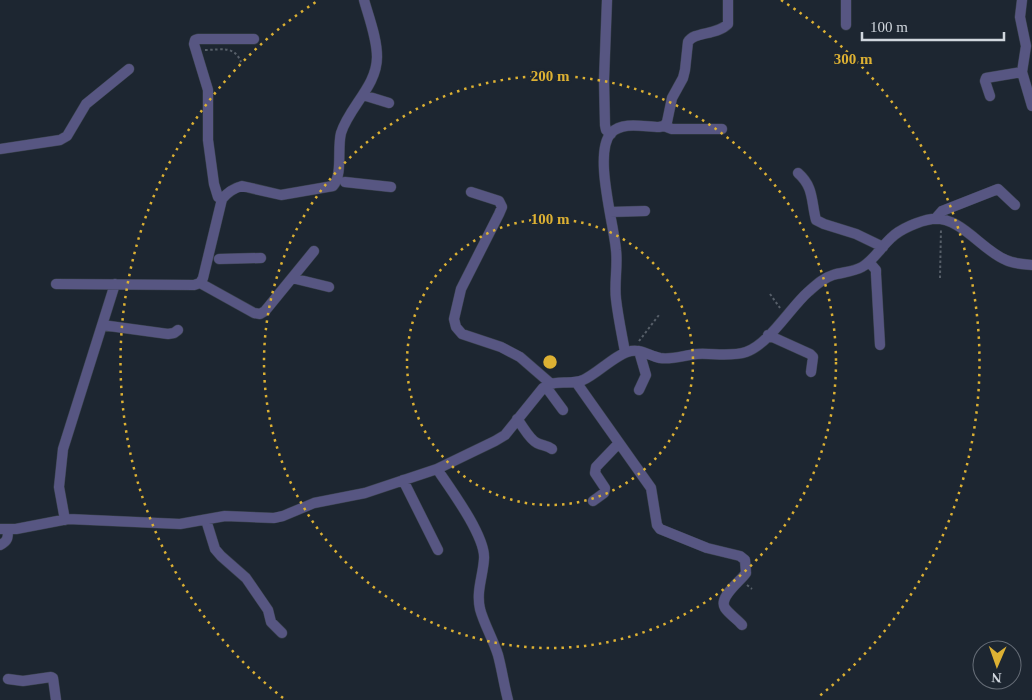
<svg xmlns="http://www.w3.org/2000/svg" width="1032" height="700" viewBox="0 0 1032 700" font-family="Georgia,serif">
<rect width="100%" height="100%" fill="#1d2631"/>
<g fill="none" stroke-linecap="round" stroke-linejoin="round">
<defs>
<path id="minor" d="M607,0L604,80L605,125L606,130L611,134
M846,0V25
M1022,0L1020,17L1026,46L1022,72L1032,106
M363,95L389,103
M990,96L985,81L986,78L1022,72
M664,126L672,129H722
M0,149L60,140L67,136L86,104L129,69
M798,173C814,187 811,201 816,220L824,224L856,234L883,247
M345,182L391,187
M471,192L499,201L502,207L499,214L461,289L454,319L456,327L462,334L501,347L520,357L550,383
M222,199L218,197L214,184L208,140V90L194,44L195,40L198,39H254
M610,212L645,211
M935,219L942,211L998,189L1015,205
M219,259L261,258
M869,262L876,270V274L880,345
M292,278L329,287
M200,283L254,313L260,314L265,311L314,251
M56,284L194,285L200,283L203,278L222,199C227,193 234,188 242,186L281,195L333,186C343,175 337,148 341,133C349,107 377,86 377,57C377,38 369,18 364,0
M102,325L168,334L174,333L178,330
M768,335L810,354L813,357L811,372
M625,352C622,335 618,317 616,299C614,283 618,266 616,250C614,224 593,153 611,133C623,121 644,127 659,127L664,126L667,122L672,98L683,78L685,70L688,42C694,31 716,36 728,24V0
M576,382L651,488L657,525L660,529L707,548L740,556L745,560L746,573C740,582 718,597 725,608C729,614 737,619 742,625
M546,387L563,410
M639,390L646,375L639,351
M517,419C523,426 529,439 537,443C543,446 547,445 552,449
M437,469C450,488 486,537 484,559C483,576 476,591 480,609C484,624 493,639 498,655C502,670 504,685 508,700
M403,480L438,550
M593,501L604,493L605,488L595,473L596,467L618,444
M65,520L59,487L63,449L115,284
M206,520L215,549L221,556L246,578L268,610L271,622L282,633
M0,529H16L68,519L180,524L225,516L274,518L283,516L314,503L365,493L437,469L495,441L505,435L543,388C558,378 568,386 583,380C597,374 617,353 631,351C641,349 650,356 660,358C672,360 685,355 697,354C713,353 731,357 746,352C769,344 790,308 808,292C816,285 823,278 833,275C843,272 853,272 862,267C874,260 881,247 891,238C900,229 919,221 932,219C961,216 981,250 1006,260C1014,264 1023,264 1032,265
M0,545C8,541 8,538 8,529
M8,679L23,681L51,677L53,678L56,700"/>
</defs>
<use href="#minor" stroke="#3a424d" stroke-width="11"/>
<path stroke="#575f69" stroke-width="2" stroke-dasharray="2.5 2.5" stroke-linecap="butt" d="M205,50C222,50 234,45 241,62
M940,278L941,228
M770,294L780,308
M639,341L659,315
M747,585L752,589"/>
<use href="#minor" stroke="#575682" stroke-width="10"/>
</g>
<g fill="none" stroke="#ddb133" stroke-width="2.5" stroke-dasharray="2.5 5">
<circle cx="550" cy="362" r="143"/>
<circle cx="550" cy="362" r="286"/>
<path d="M283 698A429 429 0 0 1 319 0M781 0A429 429 0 0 1 817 698"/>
</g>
<circle cx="550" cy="362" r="8" fill="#ddb133" stroke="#1d2631" stroke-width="2.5"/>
<g font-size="15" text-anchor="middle" font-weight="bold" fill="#ddb133" stroke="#1d2631" stroke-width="5" stroke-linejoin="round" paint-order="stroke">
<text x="853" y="64">300 m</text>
<text x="550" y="81">200 m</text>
<text x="550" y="224">100 m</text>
</g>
<g transform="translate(997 665) rotate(182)"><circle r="24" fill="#1d2631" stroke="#656c76"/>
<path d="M0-4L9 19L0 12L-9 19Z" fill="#ddb133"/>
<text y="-8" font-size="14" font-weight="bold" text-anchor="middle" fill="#d0d6dd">N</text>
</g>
<path d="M862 32v8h142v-8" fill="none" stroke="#d0d6dd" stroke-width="2.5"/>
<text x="870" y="32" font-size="15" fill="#d0d6dd" stroke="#1d2631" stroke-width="4" paint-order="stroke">100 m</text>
</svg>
